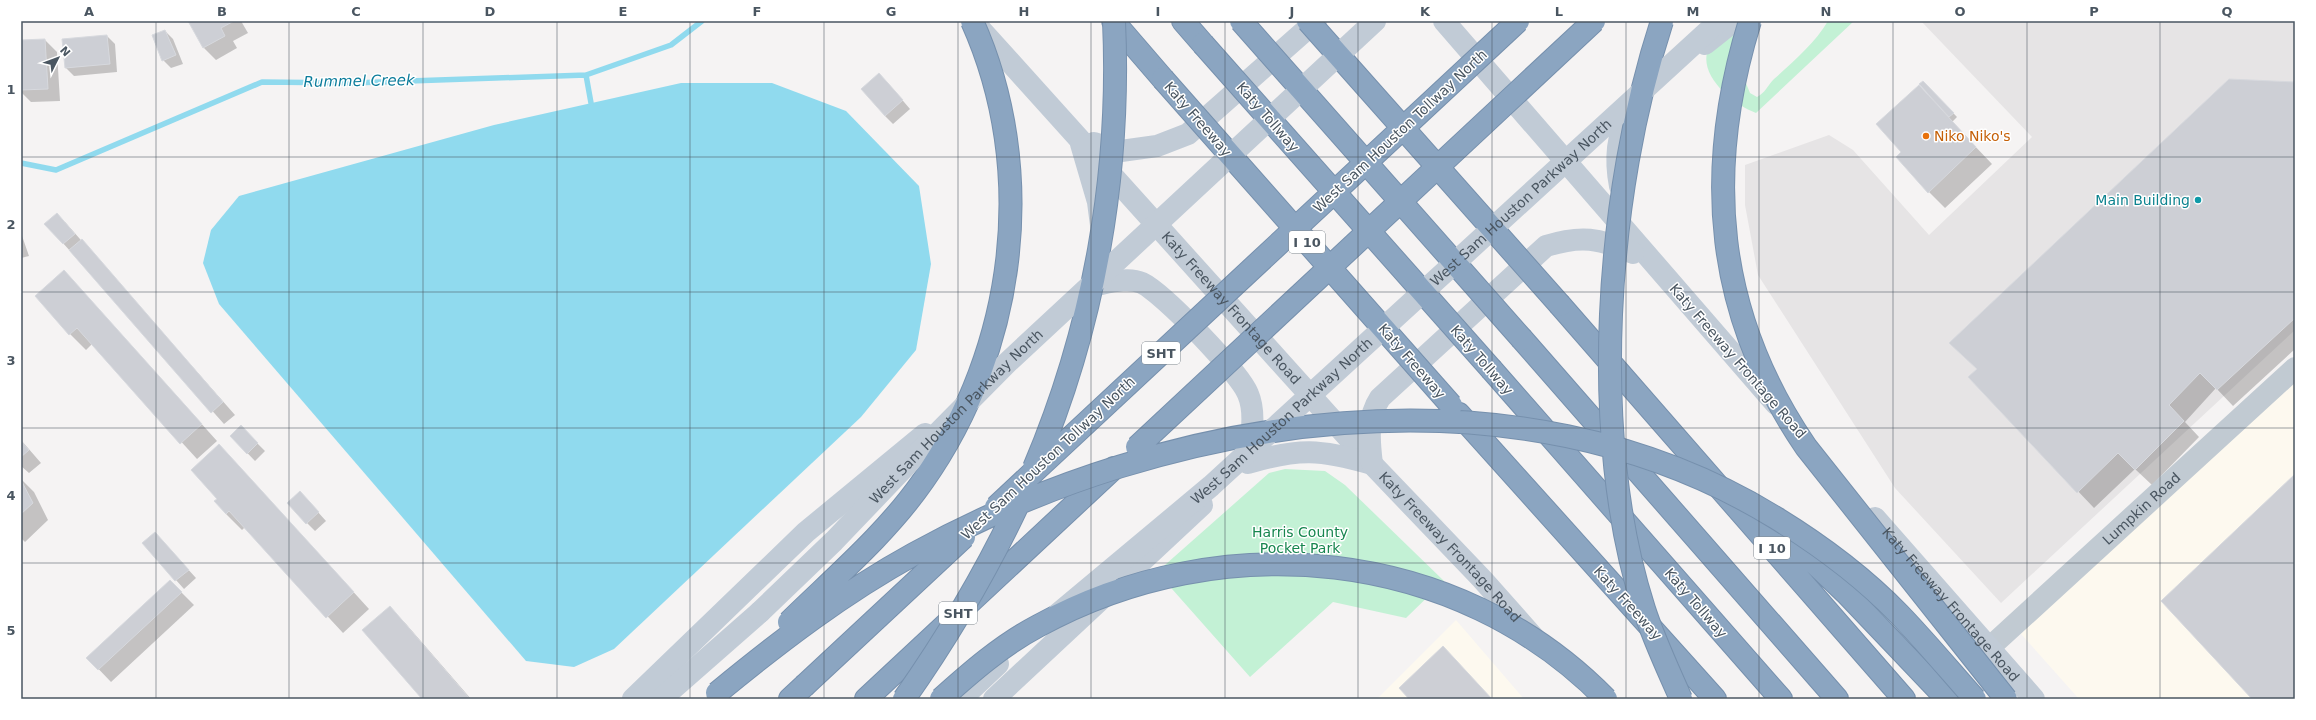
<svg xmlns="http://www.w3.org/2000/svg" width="2316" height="720" viewBox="0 0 2316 720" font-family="'DejaVu Sans',sans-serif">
<rect width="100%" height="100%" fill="#f5f3f3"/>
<path fill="#fdf9ef" d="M2295,368V699H2079L2013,625Z
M1456,620L1524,699H1377Z"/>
<path fill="#e6e4e5" d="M1921,21H2295V330L2001,603L1895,488L1758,275L1745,205V165L1829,135L1853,150L1929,235L2032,137Z"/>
<path fill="#c3f1d5" d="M1743,21V76L1750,93L1757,97C1765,93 1768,85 1774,79C1793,62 1815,43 1828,21H1854L1756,113C1734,105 1701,78 1707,53Z
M1285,469L1325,471L1345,485L1444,581L1406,618L1333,602L1250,677L1157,572L1269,473Z"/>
<path fill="#90daee" d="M681,83H772L846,111L919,186L931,264L916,350L861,417L614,649L574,667L526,661L219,304L203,263L211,230L239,196L494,125Z"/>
<path fill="#0003" d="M189,21H241L248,33L233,41L237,48L216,60L204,48Z
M165,31L173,39L183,64L171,68L163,60Z
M107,36L115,44L117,72L74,76L66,68L63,40Z
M45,40L57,52L60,101L31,102L21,92V41Z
M887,82L910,109L893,124L885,116Z
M1923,82L1957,117L1952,122L1992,164L1945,208L1929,192L1903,152L1928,94Z
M2295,83V349L2233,406L2216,388L2185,422L2199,437L2152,485L2135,469L2094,508L1969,377Z
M65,222L235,415L224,424L46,224Z
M21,233L29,256L21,258Z
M64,271L217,441L197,459L92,344L86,350L70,334Z
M241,427L265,451L255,461L231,436Z
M21,440L41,463L29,473L21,466Z
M235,462L369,609L343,633L245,527L242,530L226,514L219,499Z
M21,479L34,492L48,520L25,542L21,538Z
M308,501L326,521L315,531L307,523Z
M155,533L196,578L184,589L143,543Z
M170,581L194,605L111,682L88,658Z
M390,608L406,624L471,699H423Z"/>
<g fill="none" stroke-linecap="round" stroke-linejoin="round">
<path stroke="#90daee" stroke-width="5.5" d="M586,75L591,103
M21,163L56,170L262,82L352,83L586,75L671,45L702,21"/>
</g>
<path fill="#cdcfd5" stroke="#d7d9de" d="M188,21H234L221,28L225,36L203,48Z
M165,30L176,55L162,61L152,35Z
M107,35L110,64L65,68L62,39Z
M45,39L48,89L21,90V40Z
M879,73L903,100L885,116L861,89Z
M2229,79L2295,82V318L2217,390L2200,373L2169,405L2184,421L2135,470L2118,453L2077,493L1968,377L1977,369L1949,343Z
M1923,81L1954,113L1949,117L1919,84Z
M1919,85L1976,147L1928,193L1896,157L1901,152L1876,124Z
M57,213L75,234L63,244L44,224Z
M82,239L223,402L211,413L69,250Z
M64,270L202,424L180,444L77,328L69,335L35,296Z
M241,425L258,443L247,454L230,436Z
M21,441L29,450L21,457Z
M219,444L354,592L326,618L229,511L226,514L214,501L217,499L191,470Z
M2295,474V699H2252L2161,601Z
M21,480L33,503L21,514Z
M300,491L319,512L306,524L287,503Z
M155,532L189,570L175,581L142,543Z
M170,580L182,592L98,670L86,658Z
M390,606L470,699H422L362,630Z
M1443,646L1492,699H1409L1399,688Z"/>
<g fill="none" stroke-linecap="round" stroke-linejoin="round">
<defs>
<path id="motorway" d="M1113,21L1163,79
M1183,21L1203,44
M1560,305L1904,699
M1522,339L1837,699
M1492,370L1781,699
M1459,414L1715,699
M1769,520L1846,593L1947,699
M790,699L804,686
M866,699L1114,468"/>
</defs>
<use href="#motorway" stroke="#7690ad" stroke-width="24"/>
<path stroke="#c1cad2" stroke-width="22" id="s1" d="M1988,649L2295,368"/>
<g stroke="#c1cbd6" stroke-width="22">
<path id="s2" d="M973,21L1372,464L1482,579L1536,640"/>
<path d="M1444,21L1776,404"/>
<path d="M1705,44L1734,21"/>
<path d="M1094,143L1121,151L1157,146L1188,134L1316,21"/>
<path d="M1081,144L1098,202L1101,225"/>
<path d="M1620,186C1615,161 1617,135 1629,112"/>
<path d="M1100,269L1097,285C1111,282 1129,277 1142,283C1163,293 1240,373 1248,394C1256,413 1251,435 1249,454"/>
<path d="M1248,463C1299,448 1320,449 1372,464"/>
<path d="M1372,464C1369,440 1367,418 1380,398L1546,246C1581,235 1599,238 1633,253"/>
<path id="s3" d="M1875,518L2034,699"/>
<path d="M633,699L806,532L925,434"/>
<path d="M661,699L760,612"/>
<path d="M961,699L998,664"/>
<path d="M994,699L1202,505"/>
</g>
<use href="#motorway" stroke="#8ba5c1" stroke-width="22"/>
<defs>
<path id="motorway-bridge" d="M1241,21L1522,339
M1308,21L1560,305
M1662,21C1606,193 1588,435 1644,609C1654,640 1668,669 1681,699
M1750,21C1703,173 1715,314 1806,447L2006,699
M1203,44L1492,370
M1163,79L1451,405
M1137,447L1594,21
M1034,468C1094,327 1121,174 1114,21
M996,507L1518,21
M789,622C835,577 886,534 923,481C1016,349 1039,170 972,21
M804,686L964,537
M717,693C779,642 843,593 914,554C1170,413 1516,358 1776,518C1820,545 1863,577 1899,614C1926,642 1950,671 1975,699
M904,699C949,635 988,569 1021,498
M941,699C971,672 1002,645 1038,626C1222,525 1457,547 1606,699"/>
</defs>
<use href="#motorway-bridge" stroke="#7690ad" stroke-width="24" stroke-linecap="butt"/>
<g stroke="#c1cbd6" stroke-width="22">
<path id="s4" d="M760,612L834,541L918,453L1007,363L1375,21"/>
<path id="s5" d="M1059,613L1211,486L1719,21"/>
</g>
<use href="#motorway-bridge" stroke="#8ba5c1" stroke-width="22"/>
</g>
<path fill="none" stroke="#4a5661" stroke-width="1" stroke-opacity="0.55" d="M156,21V699M289,21V699M423,21V699M557,21V699M690,21V699M824,21V699M958,21V699M1091,21V699M1225,21V699M1358,21V699M1492,21V699M1626,21V699M1759,21V699M1893,21V699M2027,21V699M2160,21V699M21,157H2295M21,292H2295M21,428H2295M21,563H2295"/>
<circle fill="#e8710a" stroke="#fff" stroke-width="1.5" cx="1926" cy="136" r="4"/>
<circle fill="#0f9aa8" stroke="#fff" stroke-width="1.5" cx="2198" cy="200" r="4"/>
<g text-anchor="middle" stroke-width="3" stroke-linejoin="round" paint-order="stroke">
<g fill="#fff" stroke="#808990" stroke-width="1">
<rect x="1289" y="231" width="36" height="22" rx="3"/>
<rect x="1142" y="342" width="38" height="22" rx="3"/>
<rect x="1754" y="537" width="36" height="22" rx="3"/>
<rect x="939" y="602" width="38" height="22" rx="3"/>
</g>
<g font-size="13" font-weight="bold" fill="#4a5661">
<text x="1307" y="247">I 10</text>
<text x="1161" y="358">SHT</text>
<text x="1772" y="553">I 10</text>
<text x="958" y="618">SHT</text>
</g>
<g font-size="14" fill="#4a5661" stroke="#fff">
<text transform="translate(1268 117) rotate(49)" y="5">Katy Tollway</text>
<text transform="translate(1198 119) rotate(49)" y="5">Katy Freeway</text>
<text transform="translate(1400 131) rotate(-43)" y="5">West Sam Houston Tollway North</text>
<text dy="5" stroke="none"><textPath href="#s5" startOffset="618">West Sam Houston Parkway North</textPath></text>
<text dy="5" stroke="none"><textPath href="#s2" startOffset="386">Katy Freeway Frontage Road</textPath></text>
<text transform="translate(1482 360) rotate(49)" y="5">Katy Tollway</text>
<text transform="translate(1412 361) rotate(49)" y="5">Katy Freeway</text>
<text transform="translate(1738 361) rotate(49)" y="5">Katy Freeway Frontage Road</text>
<text dy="5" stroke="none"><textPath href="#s4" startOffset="277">West Sam Houston Parkway North</textPath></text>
<text dy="5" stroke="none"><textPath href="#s5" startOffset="294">West Sam Houston Parkway North</textPath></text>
<text transform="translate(1048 458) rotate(-43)" y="5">West Sam Houston Tollway North</text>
<text dy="5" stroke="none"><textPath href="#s1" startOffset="208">Lumpkin Road</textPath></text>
<text dy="5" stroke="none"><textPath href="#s2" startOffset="710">Katy Freeway Frontage Road</textPath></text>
<text transform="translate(1628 603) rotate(48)" y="5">Katy Freeway</text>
<text transform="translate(1696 603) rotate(49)" y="5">Katy Tollway</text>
<text dy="5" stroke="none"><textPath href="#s3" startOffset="115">Katy Freeway Frontage Road</textPath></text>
</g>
<g font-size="14" fill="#c56008" stroke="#fff" text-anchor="start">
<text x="1934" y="141">Niko Niko's</text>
</g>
<g font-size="14" fill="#0d838f" stroke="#fff" text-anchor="end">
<text x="2190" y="205">Main Building</text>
</g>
<g font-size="14" fill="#17864f" stroke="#fff">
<text x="1300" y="537">Harris County<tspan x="1300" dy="16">Pocket Park</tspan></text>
</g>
<g font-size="15" font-style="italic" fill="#0c7c9b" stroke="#fff">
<text transform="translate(359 81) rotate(-1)" y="5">Rummel Creek</text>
</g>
</g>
<rect width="2316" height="720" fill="none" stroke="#ffffff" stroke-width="44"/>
<g transform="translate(58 58) rotate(48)" stroke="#ffffff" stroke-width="3" paint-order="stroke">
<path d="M0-3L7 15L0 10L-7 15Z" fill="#4a5661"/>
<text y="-6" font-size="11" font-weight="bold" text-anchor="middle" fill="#4a5661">N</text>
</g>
<rect x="22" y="22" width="2272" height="676" fill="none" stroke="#4a5661" stroke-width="1.5"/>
<g font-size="13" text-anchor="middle" font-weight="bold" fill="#4a5661">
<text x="89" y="16">A</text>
<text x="222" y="16">B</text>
<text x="356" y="16">C</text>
<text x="490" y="16">D</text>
<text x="623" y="16">E</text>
<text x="757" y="16">F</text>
<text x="891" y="16">G</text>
<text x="1024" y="16">H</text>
<text x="1158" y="16">I</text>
<text x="1292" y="16">J</text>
<text x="1425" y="16">K</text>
<text x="1559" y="16">L</text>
<text x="1693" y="16">M</text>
<text x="1826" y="16">N</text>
<text x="1960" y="16">O</text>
<text x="2094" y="16">P</text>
<text x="2227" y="16">Q</text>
<text x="11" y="94">1</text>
<text x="11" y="229">2</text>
<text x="11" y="365">3</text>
<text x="11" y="500">4</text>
<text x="11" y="635">5</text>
</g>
</svg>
